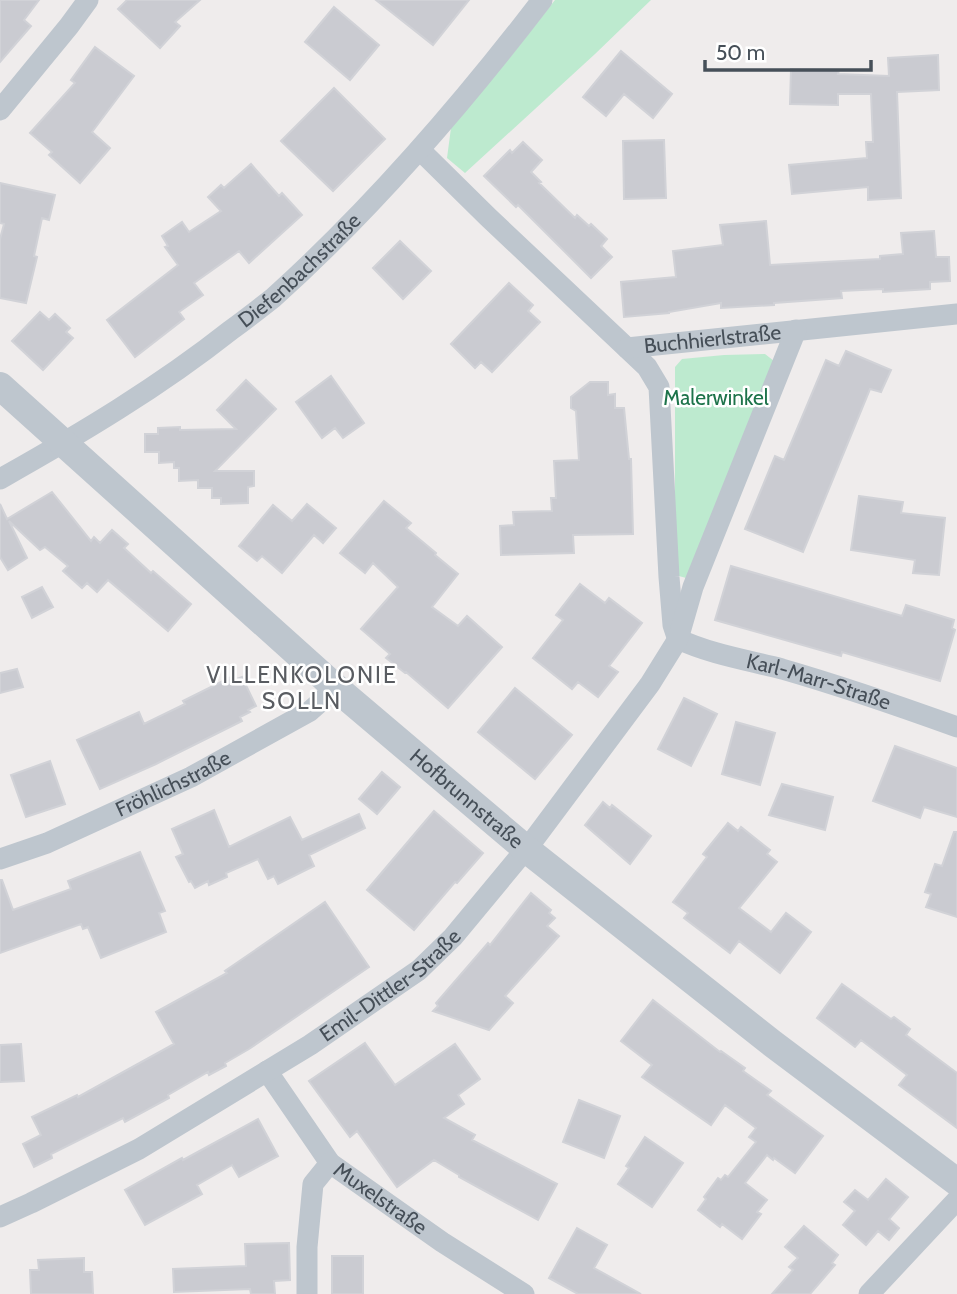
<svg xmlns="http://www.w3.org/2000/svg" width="957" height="1294" viewBox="0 0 957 1294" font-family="Cabin,sans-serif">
<rect width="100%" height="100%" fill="#efecec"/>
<path fill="#bdeacf" d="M555,0H651L595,54L465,173L447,158L451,128L511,56Z
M765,354L774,361L690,579L675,575V367L682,359L724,355Z"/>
<path fill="#cacbd1" stroke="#d1d2d7" stroke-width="2" d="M0,0H39L24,20L31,26L0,62Z
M127,0H200L175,22L180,26L160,48L118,9Z
M376,0H469L433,45Z
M334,7L379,45L350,80L305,42Z
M95,47L134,76L92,132L110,148L80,183L49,155L52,152L30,133L75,83L71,80Z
M621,51L672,94L653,118L624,94L606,116L583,97Z
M938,55L939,90L897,92L901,198L868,200V187L792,194L789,165L867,158L866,142H873L871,94H838V105L790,104L791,69L839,70L838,74L889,76L888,58Z
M334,88L385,139L333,191L281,141Z
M664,140L666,198L624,199L623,141Z
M523,142L542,160L531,172L541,182L539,183L575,218L577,215L589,226L591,224L607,239L601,246L612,257L591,278L518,205L516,207L484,176L510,150L512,153Z
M251,164L279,196L282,193L302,215L249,263L239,251L194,283L203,295L179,312L184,319L135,357L107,320L178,265L165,247L168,246L162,236L182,222L189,232L221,211L208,197L221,185L224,188Z
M0,183L55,195L49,220L42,218L34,256L37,257L26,303L0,298V239L4,224L0,223Z
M766,221L770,265L880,259V256L903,254L901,233L934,231L936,257H949L950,281L930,282V289L883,292V289L841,291L842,298L774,303V305L721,308V303L669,312V313L624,317L621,282L676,277L673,251L723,245L720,225Z
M400,241L431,271L403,299L373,268Z
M509,283L533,305L528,311L540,322L492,372L481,362L475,368L451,344Z
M40,312L49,320L55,314L70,328L66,332L73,338L43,370L12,341Z
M846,351L891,370L881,392L870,389L803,552L745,529L775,456L784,460L826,360L839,366Z
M331,376L364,423L343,438L335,428L322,438L296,402Z
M246,380L276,409L215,471H254V486L248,487V503L221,504V498H212V488H198V480L179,481V468H174V462L159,463V452H145V434H158V428L180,427V430L236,429L217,410Z
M590,382H608V395L615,394V408H624L629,459H631L633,534L573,535L574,553L501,555L500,526L514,525L513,512L552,511L551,498H556L554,461L579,460L576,411L571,408V397Z
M52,492L91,541L94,537L100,543L112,530L128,544L124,548L151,573L153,571L191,604L168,631L108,580L97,592L87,583L82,588L63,571L68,566L45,547L40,550L9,521L27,558L8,570L0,557V504L7,519Z
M859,496L903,502L901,513L945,518L939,575L913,573L915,560L851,550Z
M384,501L411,523L406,528L436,553L435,555L458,574L432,607L458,626L467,616L502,647L448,708L406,672L405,673L386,658L390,654L361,629L398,587L373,563L365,573L340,553Z
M307,504L336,528L323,543L314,535L282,573L262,556L257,561L239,546L273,505L292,521Z
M731,566L902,616L906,605L954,620L952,628L955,630L940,681L842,652L841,656L715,620Z
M580,584L605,603L609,598L642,623L609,666L618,672L598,697L578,682L572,689L533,658L563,620L556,615Z
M42,587L53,607L32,618L22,597Z
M17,669L23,687L0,693V673Z
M233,676L234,680L242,677L256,706L248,710L250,712L240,717L242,721L156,764L100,789L77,740L139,712L144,724L185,704L183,701Z
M515,688L572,735L535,779L478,732Z
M684,698L717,714L691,766L658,749Z
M736,722L775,733L760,785L722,774Z
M895,746L957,768V817L924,807L920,818L873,801Z
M50,761L65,804L26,817L11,775Z
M382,772L400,787L377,814L359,799Z
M782,784L833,797L825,830L769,815Z
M603,802L610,808L612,805L651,836L630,864L585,825Z
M214,810L229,847L290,817L302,840L359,814L365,828L309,855L314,866L278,884L274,876L268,879L258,859L226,873L227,877L209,885L208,881L195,888L191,881L189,882L176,857L183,854L172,829Z
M434,811L483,853L457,883L455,882L414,930L367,890Z
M728,823L738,831L741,827L770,850L767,854L777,862L739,908L771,932L786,913L811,932L780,973L739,941L730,953L684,918L688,913L673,902L707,857L703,854Z
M954,832H957V917L926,907L931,894L925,892L935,864L942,866Z
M140,852L165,911L159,913L166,932L101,958L88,927L83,929L81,924L0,953V880H2L13,910L71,889L68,881Z
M531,893L551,910L549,913L555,918L547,926L559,936L505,996L513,1003L489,1030L433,1011L438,1006L436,1003L488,943L490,945Z
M325,902L369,967L249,1049L225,1063L226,1066L209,1075L208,1072L168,1095L169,1098L125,1122L123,1118L51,1154L52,1158L34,1167L23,1144L41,1135L32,1117L77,1095L78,1097L174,1044L156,1012L227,973L225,971Z
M842,984L891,1019L894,1017L910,1029L906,1035L957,1073V1128L899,1085L907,1075L861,1040L855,1047L817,1018Z
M653,1000L720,1052L721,1051L745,1068L743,1071L771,1091L767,1095L823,1136L795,1173L774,1158L773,1160L767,1155L745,1183L767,1200L757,1212L761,1214L742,1239L722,1224L720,1227L698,1210L706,1199L704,1197L718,1178L721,1180L725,1175L728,1177L756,1142L749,1137L756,1128L725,1105L711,1125L642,1077L652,1065L621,1041Z
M365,1043L395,1085L455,1044L480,1079L458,1095L464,1104L444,1118L475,1135L472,1140L557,1184L538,1220L459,1177V1175L434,1160L397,1187L357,1131L350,1137L309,1081Z
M21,1044L24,1081L0,1082V1045Z
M579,1100L620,1116L604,1158L563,1142Z
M258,1119L278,1156L239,1177L232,1165L197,1185L202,1194L145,1225L125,1190L182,1158L183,1160Z
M645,1137L683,1163L652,1207L618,1184L629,1168L626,1166Z
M886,1179L908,1197L889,1219L899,1228L889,1240L878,1231L866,1245L843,1225L855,1211L844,1202L855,1190L868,1200Z
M804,1226L838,1255L832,1263L835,1265L810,1294H772L793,1270L789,1267L798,1258L785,1247Z
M577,1228L607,1245L594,1268L641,1294H578L549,1278Z
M289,1243L290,1280L274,1281L275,1294H251L250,1289L174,1292L173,1269L246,1266L245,1244Z
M332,1256H363V1294H332Z
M84,1258V1272H92L93,1294H31L30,1270H39L38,1260Z"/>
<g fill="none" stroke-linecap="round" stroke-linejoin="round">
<g stroke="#bec6ce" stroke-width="21">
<path d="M0,110L69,26L88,0"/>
<path d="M420,150L488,217L647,367L659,387L669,577L673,625L677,637"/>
<path id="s1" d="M627,348L957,314"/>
<path id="s2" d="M0,479C80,434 159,387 231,330C245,320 259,309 273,298C373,208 460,107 542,0"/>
<path id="s3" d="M678,639C710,654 747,660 782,669C841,686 899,706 957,727"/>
<path id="s4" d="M0,859L47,843L191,777L310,711L336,688"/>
<path id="s5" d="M267,1071L330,1163L442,1242L524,1294"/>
<path id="s6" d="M0,1217L31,1203L139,1149L310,1045L419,970L453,937L535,838L650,684L678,639L693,587L796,330"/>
<path d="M307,1294V1247L313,1184L330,1163"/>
<path d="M869,1294L957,1200"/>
</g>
<path stroke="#bec6ce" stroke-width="28" id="s7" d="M0,386L336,688L526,849L773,1044L957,1182"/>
</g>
<g text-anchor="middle" stroke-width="5" stroke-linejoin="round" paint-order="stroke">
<g font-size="21" fill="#464f58" stroke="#fff">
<text dy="7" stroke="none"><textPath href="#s2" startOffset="366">Diefenbachstraße</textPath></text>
<text dy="7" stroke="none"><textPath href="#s1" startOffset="86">Buchhierlstraße</textPath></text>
<text dy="7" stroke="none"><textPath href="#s3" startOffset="147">Karl-Marr-Straße</textPath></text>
<text dy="7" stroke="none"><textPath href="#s4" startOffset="189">Fröhlichstraße</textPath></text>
<text dy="7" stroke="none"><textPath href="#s7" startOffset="623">Hofbrunnstraße</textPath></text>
<text dy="7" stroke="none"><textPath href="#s6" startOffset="455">Emil-Dittler-Straße</textPath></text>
<text dy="7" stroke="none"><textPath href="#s5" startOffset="173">Muxelstraße</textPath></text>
</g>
<g font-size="21" fill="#1d734a" stroke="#fff">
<text x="716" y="405">Malerwinkel</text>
</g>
<g font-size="23" letter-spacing="2" fill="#595c61" stroke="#fff">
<text x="302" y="683">VILLENKOLONIE<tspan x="302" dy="26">SOLLN</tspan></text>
</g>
</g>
<path d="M705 60v10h166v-10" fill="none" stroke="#464f58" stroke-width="3.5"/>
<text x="716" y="60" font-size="21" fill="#464f58" stroke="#ffffff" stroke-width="5" paint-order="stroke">50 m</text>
</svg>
